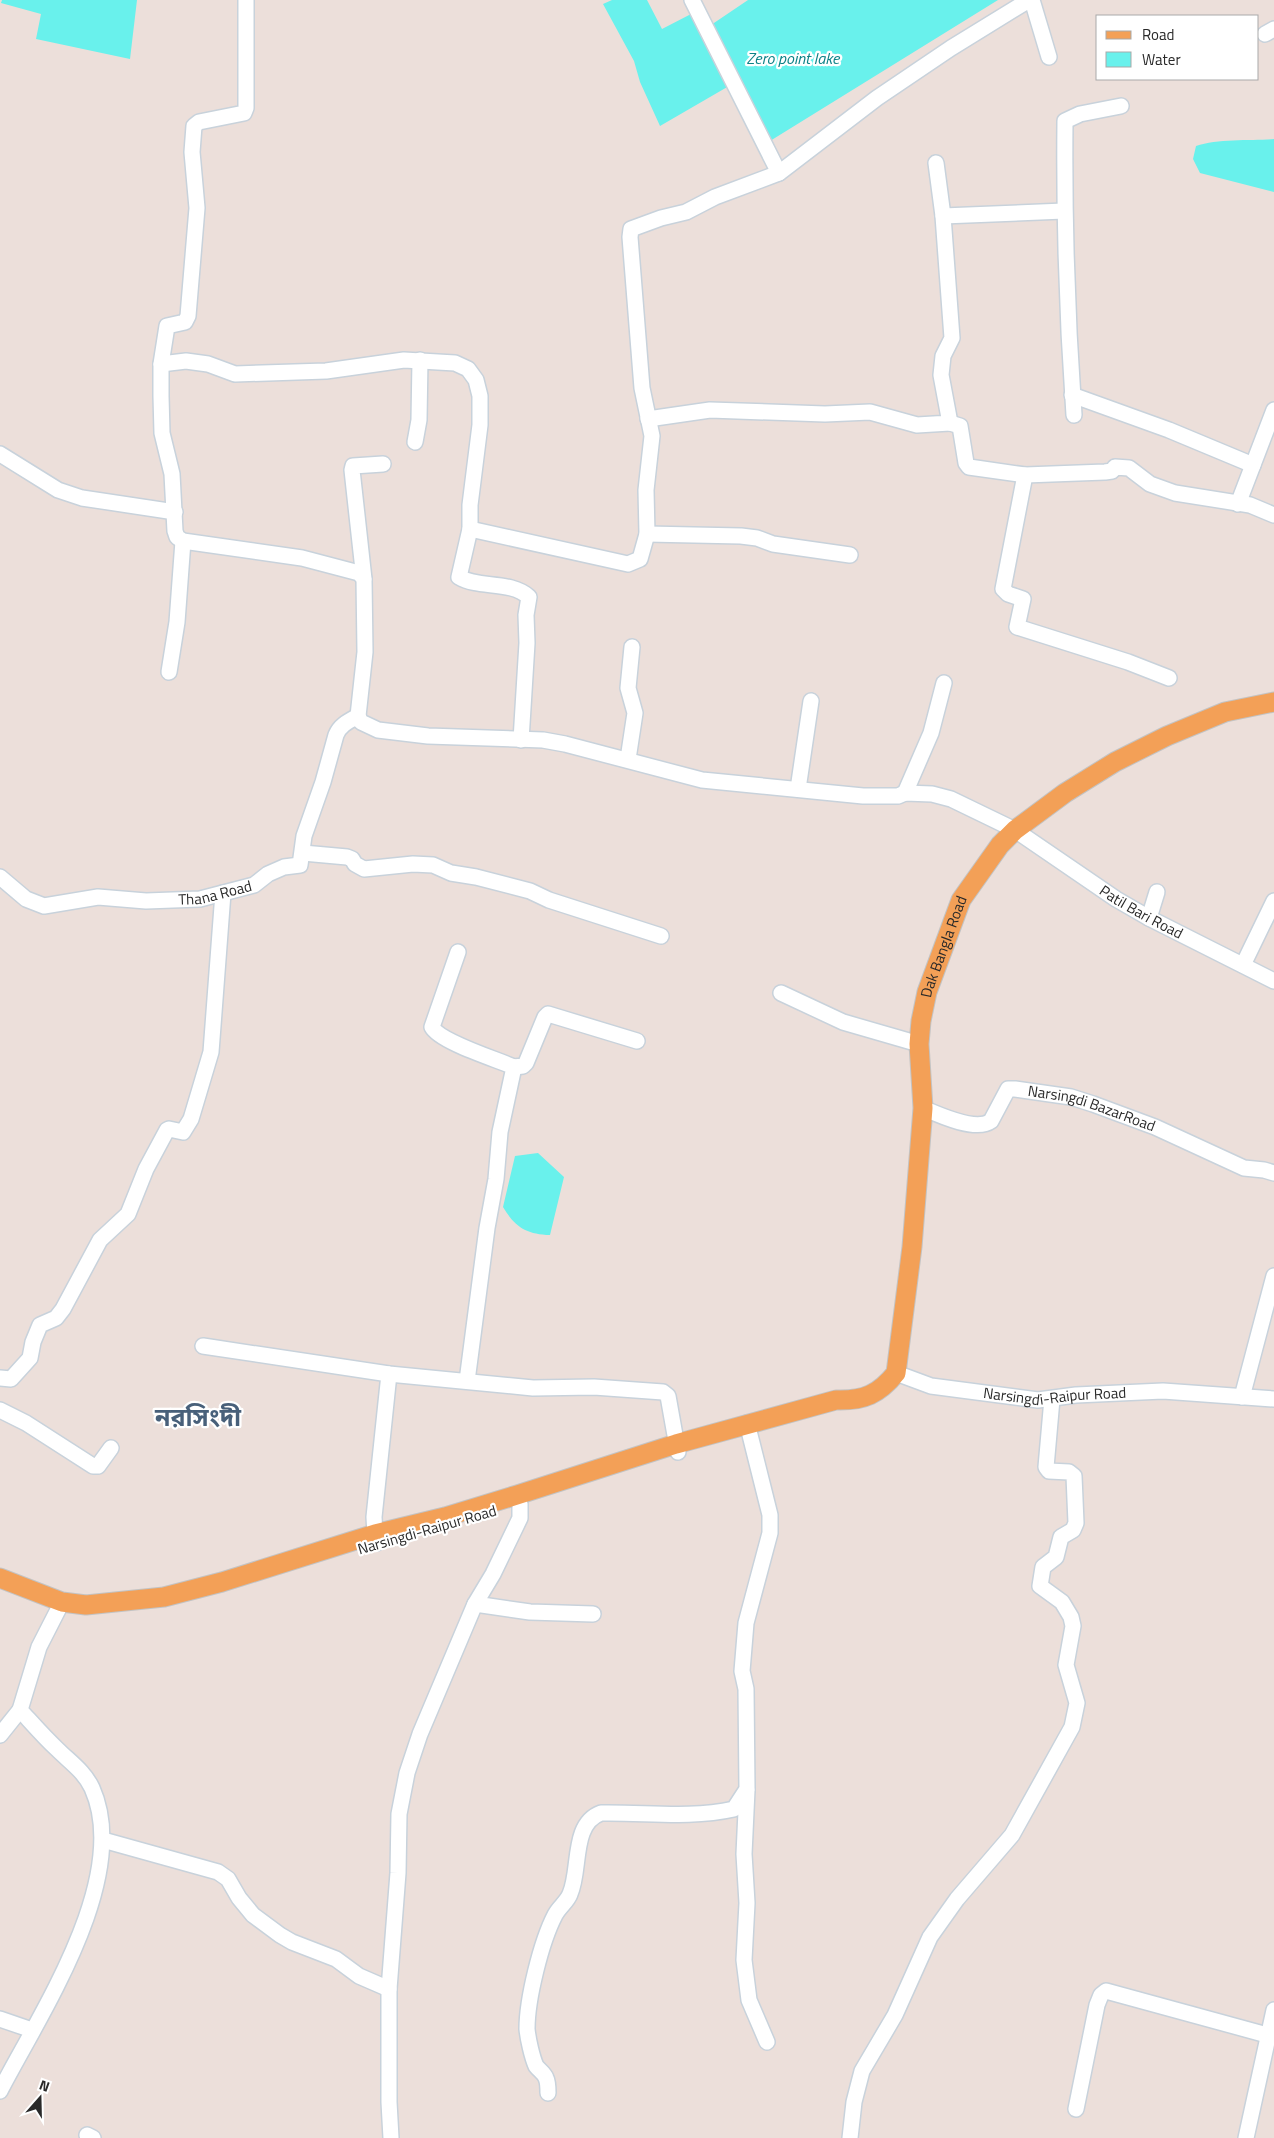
<svg xmlns="http://www.w3.org/2000/svg" width="1274" height="2138" viewBox="0 0 1274 2138" font-family="'Titillium Web','Noto Sans Bengali',sans-serif">
<rect width="100%" height="100%" fill="#ecdfda"/>
<path fill="#69f1ec" d="M2,0H137L130,59L36,39L41,14L1,3Z
M612,0H647L662,29L693,13L729,86L660,126L640,82L634,61L603,4Z
M748,0H998L770,141L711,25Z
M1274,139V192L1200,173L1193,159L1196,146C1218,138 1250,141 1274,139Z
M538,1153L564,1177L550,1235C526,1234 515,1227 503,1207L515,1156Z"/>
<g fill="none" stroke-linecap="round" stroke-linejoin="round">
<defs>
<g id="minor">
<path id="s1" d="M246,0V108L244,113L199,122L194,126L192,152L197,208L188,316L185,322L167,326L161,364V396L162,433L172,474L175,531L177,537L183,541L302,558L359,573L364,579L365,652L358,716L361,722L378,730L428,736L543,740L565,744L702,780L863,796H898L905,793L932,794L951,799L1015,830L1116,899L1149,918L1274,981"/>
<path d="M692,0L779,173"/>
<path d="M1032,0L1049,57"/>
<path d="M1265,34L1274,29"/>
<path d="M943,216L1064,211"/>
<path d="M161,364L186,361L208,364L235,374L326,371L404,360L455,363L468,369L476,380L480,396V425L470,505V529L459,577C479,589 510,580 529,597L526,615L527,643L521,740"/>
<path d="M1072,395L1169,430L1253,465"/>
<path d="M1074,415C1067,317 1064,219 1065,121L1080,114L1121,106"/>
<path d="M648,419L710,410L825,414L870,412L917,425L950,423L941,375L943,356L952,338L943,216L936,163"/>
<path d="M950,423L960,426L966,463L969,467L1025,475L1105,472L1112,471L1115,467L1129,468L1150,484L1175,493L1250,505L1274,515"/>
<path d="M415,442L419,420L420,360"/>
<path d="M0,454L58,490L82,498L175,512"/>
<path d="M1025,475L1003,589L1008,594L1023,599L1017,627L1128,662L1169,678"/>
<path d="M1238,504L1274,410"/>
<path d="M470,529L628,564L640,559L647,534L646,490L652,436L642,388L630,237L631,229L661,218L686,212L715,197L779,173L877,98L951,48L1029,0"/>
<path d="M647,534L741,536L757,538L773,544L850,555"/>
<path d="M364,579L352,470L353,466L383,464"/>
<path d="M169,672L177,622L183,541"/>
<path d="M628,759L635,713L628,688L632,647"/>
<path d="M798,789L811,701"/>
<path d="M905,793L931,733L944,683"/>
<path d="M303,853L347,857L352,859L355,864L364,869L413,864L433,865L451,873L476,877L530,891L549,900L661,936"/>
<path id="s2" d="M0,877L26,899L44,906L98,897L146,901L200,899L254,885L268,874L284,867L300,865L304,836L323,782L336,735C340,725 349,721 358,716"/>
<path d="M1149,918L1157,892"/>
<path d="M458,952L432,1027C440,1042 496,1059 514,1067L500,1132L496,1179L487,1228L467,1381"/>
<path d="M1243,965L1274,901"/>
<path d="M781,993L843,1022L919,1044"/>
<path d="M514,1067L523,1066L526,1063L545,1017L548,1014L637,1041"/>
<path id="s3" d="M923,1108C939,1115 976,1132 991,1121L1008,1089H1015L1071,1097L1093,1104L1155,1127L1244,1168L1264,1170L1274,1173"/>
<path d="M203,1346L389,1374L533,1388L594,1387L663,1392L668,1396L678,1452"/>
<path id="s4" d="M896,1373L931,1386L1038,1400L1076,1395L1163,1391L1274,1399"/>
<path d="M0,1378L11,1379L30,1358L33,1342L40,1325L56,1318L63,1309L100,1240L128,1214L146,1169L167,1130L169,1129L183,1132L191,1119L211,1052L223,893"/>
<path d="M1242,1397L1274,1276"/>
<path d="M0,1410L26,1423L93,1466H98L111,1448"/>
<path d="M377,1543L375,1534L374,1517L389,1374"/>
<path d="M475,1604L530,1612L593,1614"/>
<path d="M0,1735L20,1710"/>
<path d="M747,1790L744,1854L747,1903L744,1960L749,2000L767,2042"/>
<path d="M103,1840L218,1872L228,1879L239,1898L253,1915L280,1935L292,1942L336,1959L359,1976L389,1989"/>
<path d="M0,2019L32,2030"/>
<path d="M0,2091C41,2012 132,1877 92,1788C84,1771 70,1762 57,1749C44,1737 32,1723 20,1710L39,1647L62,1602"/>
<path d="M548,2093C548,2088 548,2082 546,2078C544,2073 539,2070 536,2066C532,2057 528,2039 527,2029C527,1999 541,1942 555,1915C559,1907 567,1902 570,1894C581,1869 571,1824 601,1813C646,1812 689,1819 734,1809L747,1789L746,1689L742,1671L746,1623L770,1533V1515L747,1423"/>
<path d="M1076,2109L1097,2005L1101,1995L1106,1991L1267,2035"/>
<path d="M87,2135L93,2138"/>
<path d="M391,2138L389,2102V1989L398,1873L399,1814L407,1773L420,1734L475,1604L493,1574L520,1518V1504L517,1495"/>
<path d="M850,2138L854,2102L862,2071L895,2015L930,1937L957,1899L1012,1835L1072,1727L1077,1703L1066,1665L1073,1626L1071,1617L1062,1602L1040,1586L1043,1567L1056,1557L1061,1537L1073,1530L1076,1523L1074,1476L1069,1472L1049,1471L1046,1467L1052,1399"/>
<path d="M1246,2138L1274,2010"/>
</g>
<g id="major">
<path id="s5" d="M0,1578L62,1602L86,1605L164,1597L222,1582L375,1534L445,1517L517,1495L676,1444L836,1400C864,1401 879,1394 896,1373L912,1247L923,1108L919,1044L921,1021L927,992L961,900L1000,845L1015,830L1065,793L1115,762L1167,736L1225,712L1274,702"/>
</g>
</defs>
<use href="#minor" stroke="#c8d2db" stroke-width="18"/>
<use href="#major" stroke="#c3c3c3" stroke-width="21"/>
<use href="#minor" stroke="#fff" stroke-width="15"/>
<use href="#major" stroke="#f3a057" stroke-width="19"/>
</g>
<g text-anchor="middle" stroke-width="4.5" stroke-linejoin="round" paint-order="stroke">
<g font-size="15" fill="#292929" stroke="#fff">
<text dy="5" stroke="none"><textPath href="#s2" startOffset="226">Thana Road</textPath></text>
<text dy="5" stroke="none"><textPath href="#s1" startOffset="1754">Patil Bari Road</textPath></text>
<text dy="5" stroke="none"><textPath href="#s5" startOffset="1370">Dak Bangla Road</textPath></text>
<text dy="5" stroke="none"><textPath href="#s3" startOffset="194">Narsingdi BazarRoad</textPath></text>
<text dy="5" stroke="none"><textPath href="#s4" startOffset="162">Narsingdi-Raipur Road</textPath></text>
<text transform="translate(427 1530) rotate(-16)" y="5">Narsingdi-Raipur Road</text>
</g>
<g font-size="16" font-style="italic" fill="#0b8186" stroke="#fff">
<text x="793" y="64">Zero point lake</text>
</g>
<g font-size="25" font-weight="bold" fill="#48607a" stroke="#fff">
<text x="198" y="1426">নরসিংদী</text>
</g>
</g>
<rect x="1096" y="15" width="162" height="65" fill="#ffffff" stroke="#a9a9a9"/>
<rect x="1106" y="31" width="25" height="8" fill="#f3a057" stroke="#a9a9a9"/>
<text x="1142" y="40" font-size="15" fill="#292929">Road</text>
<rect x="1106" y="52" width="25" height="15" fill="#69f1ec" stroke="#a9a9a9"/>
<text x="1142" y="65" font-size="15" fill="#292929">Water</text>
<g transform="translate(40 2098) rotate(20)" stroke="#ffffff" stroke-width="4" paint-order="stroke">
<path d="M0-4L9 19L0 12L-9 19Z" fill="#292929"/>
<text y="-8" font-size="14" font-weight="bold" text-anchor="middle" fill="#292929">N</text>
</g>
</svg>
